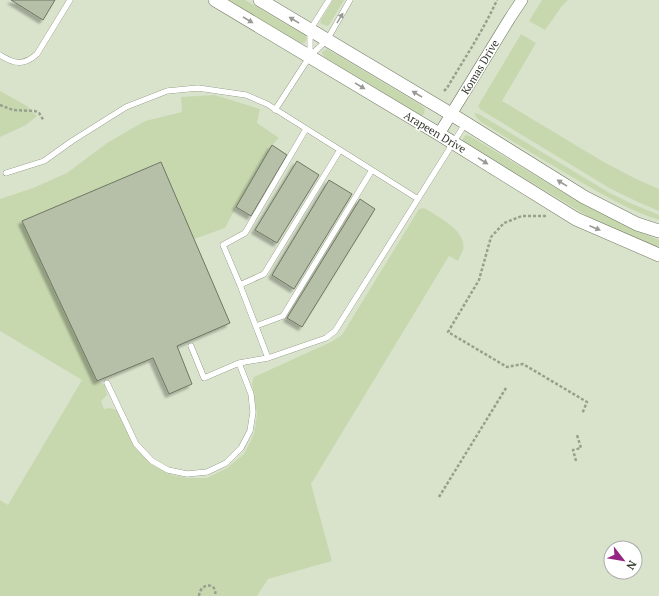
<svg xmlns="http://www.w3.org/2000/svg" width="659" height="596" viewBox="0 0 659 596" font-family="'PT Serif',serif">
<defs>
<filter id="shadow"><feDropShadow dx="-3.5" dy="3.5" stdDeviation="1" flood-color="#0004"/></filter>
</defs>
<rect width="100%" height="100%" fill="#d9e3cc"/>
<path fill="#c7d8ae" d="M228,0H245L287,25L306,35L307,39L304,43H300Z
M333,0H344L329,25L327,26L320,23L321,20Z
M542,0H568L562,6L545,30L529,21Z
M521,34L536,43L502,101L602,161L636,179L659,189V211L638,202L611,189L481,110L478,106Z
M327,49L421,105L425,109L424,113L423,115H420L324,57L322,53L323,51Z
M0,91L27,106L37,116L26,125L0,137Z
M215,95L260,109L257,123L279,138L272,145L236,207L225,228L194,239L160,162L22,221L97,381L105,385L107,395L101,401L104,409L109,408L117,410L136,445L144,457L160,468L172,475L188,478H207L227,468L244,454L254,434L257,415L252,384L254,377L331,342L342,335L419,209L424,208C437,216 468,231 463,250C462,253 459,258 458,261L449,256L311,484L332,561L268,579L257,596H0V500L8,505L82,380L0,331V199L33,188L67,173L107,143L145,121L182,112L181,97Z
M474,113L479,114L608,192L630,203L659,215V220C631,211 605,196 579,181C546,162 514,142 481,122L477,118Z
M466,135L470,136L586,206L625,225L659,240V246L656,247L604,226L463,141V138Z"/>
<path fill="#b6bfa8" stroke="#6f7762" filter="url(#shadow)" d="M11,0H55L43,20Z
M272,145L287,155L251,216L236,207Z
M297,161L319,175L277,243L255,230Z
M161,162L230,323L177,346L192,384L169,394L153,358L97,381L22,221Z
M329,180L352,194L294,289L272,275Z
M360,199L375,209L302,327L287,318Z"/>
<g fill="none" stroke-linecap="round" stroke-linejoin="round">
<defs>
<path id="service" d="M0,55C14,64 24,66 37,54L70,0
M310,56V30L329,0
M275,110L310,56L327,40L350,0
M306,129L245,233L223,245L240,285L268,358L326,338L335,331L465,124
M6,173L44,161L72,141L126,107L167,91L198,88L246,95L267,104L418,199
M240,285L264,274L340,150
M256,326L283,316L372,170
M191,346L204,378L239,363
M107,383L136,444L152,461L168,470L187,474L207,472L226,463L241,448L250,431L253,412L251,394L239,363L268,358"/>
<path id="minor" d="M439,134L510,18L522,0"/>
<path id="tertiary" d="M215,0L439,134L576,219L659,255
M260,0L451,114L584,197L637,224L659,231"/>
</defs>
<use href="#service" stroke="#717a64" stroke-width="6"/>
<use href="#minor" stroke="#717a64" stroke-width="12"/>
<use href="#tertiary" stroke="#717a64" stroke-width="14"/>
<path stroke="#979f8d" stroke-width="2.5" stroke-dasharray="3 2" stroke-linecap="butt" d="M444,91L447,88C464,59 483,31 497,0
M0,105L13,110L35,111L39,113L44,121
M546,216H522L504,223L491,237L479,280L448,332L507,367L523,364L587,402L582,414
M576,461L573,450L581,448L577,435
M439,497L506,388
M199,596C200,582 218,582 215,596"/>
<use href="#service" stroke="#fff" stroke-width="5.5"/>
<use href="#minor" stroke="#fff" stroke-width="11"/>
<use href="#tertiary" stroke="#fff" stroke-width="13"/>
</g>
<defs><path id="oneway-solid" d="M-6-.8H1V-3.2L6.5 0L1 3.2V.8H-6Z"/></defs>
<g fill="#989a96">
<use href="#oneway-solid" transform="translate(340 18) rotate(-59)"/>
<use href="#oneway-solid" transform="translate(248 20) rotate(31)"/>
<use href="#oneway-solid" transform="translate(294 20) rotate(-149)"/>
<use href="#oneway-solid" transform="translate(360 86) rotate(31)"/>
<use href="#oneway-solid" transform="translate(417 94) rotate(-149)"/>
<use href="#oneway-solid" transform="translate(483 161) rotate(32)"/>
<use href="#oneway-solid" transform="translate(562 183) rotate(-148)"/>
<use href="#oneway-solid" transform="translate(595 228) rotate(23)"/>
</g>
<g text-anchor="middle" stroke-width="3" stroke-linejoin="round" paint-order="stroke">
<g font-size="11" fill="#32362c" stroke="#fff">
<text transform="translate(480 67) rotate(-59)" y="4">Komas Drive</text>
<text transform="translate(435 132) rotate(31)" y="4">Arapeen Drive</text>
</g>
</g>
<g transform="translate(623 560) rotate(121)"><circle r="19" fill="#ffffff" stroke="#adafab"/>
<path d="M0-3L7 15L0 10L-7 15Z" fill="#952482"/>
<text y="-6" font-size="11" font-weight="bold" text-anchor="middle" fill="#32362c">N</text>
</g>
</svg>
